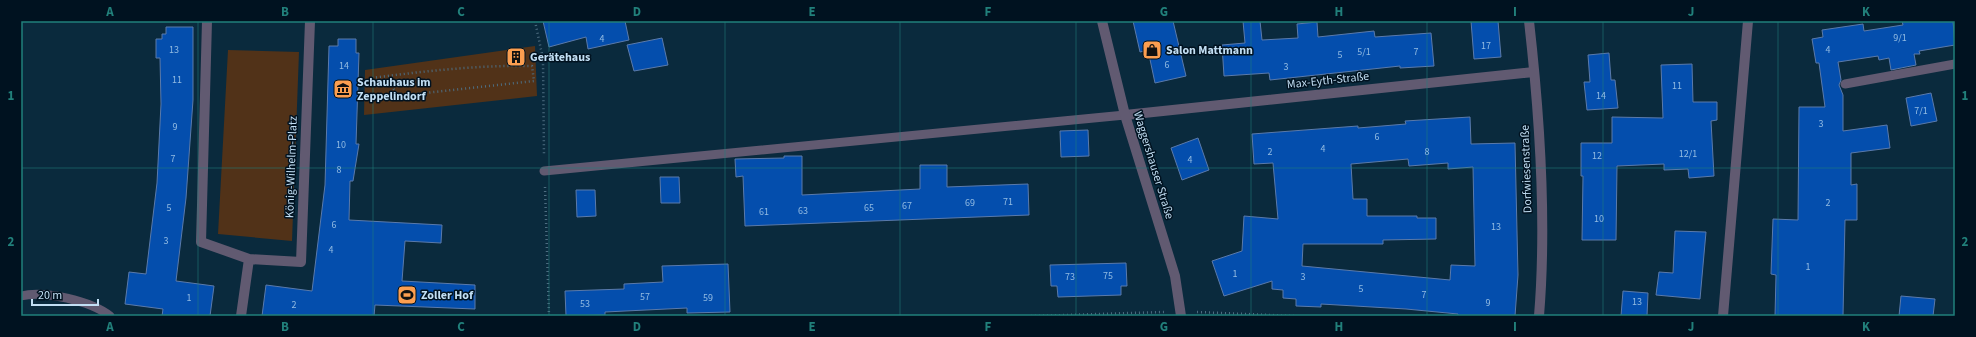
<svg xmlns="http://www.w3.org/2000/svg" width="1976" height="337" viewBox="0 0 1976 337" font-family="'Source Sans 3',sans-serif">
<rect width="100%" height="100%" fill="#0a2a3d"/>
<path fill="#513218" d="M535,46L537,96L364,115L365,70Z
M228,50L299,52L292,241L218,234Z"/>
<path fill="#044ead" stroke="#5a7aab" fill-rule="evenodd" d="M543,21H625L629,40L588,49L586,37L549,47Z
M1133,21H1173L1186,76L1155,83L1148,50L1140,52Z
M1243,21H1260L1262,40L1298,38L1297,24L1317,22L1318,37L1374,31L1375,37L1431,33L1434,66L1400,68V66L1270,80L1269,73L1224,76L1222,45L1245,43Z
M1471,21H1498L1501,57L1474,59Z
M1902,21H1953L1955,45L1919,51L1920,54H1914L1916,65L1891,70L1889,58L1879,60L1878,56L1838,62L1841,80L1839,85L1843,95V131L1887,125L1890,148L1851,153V185L1857,184V220H1845L1843,316H1775L1776,275L1771,274L1773,219L1798,220L1799,107H1825L1819,63H1816L1812,39L1823,37L1822,30L1863,24L1864,31L1903,25Z
M166,27H193V100L186,198L176,281L214,286L210,316H162L163,309L125,304L129,272L146,274L157,183L161,104L160,58H156V39H162V34H166Z
M662,38L668,65L634,71L627,45Z
M338,39H356V53H359L356,144H359L353,181H350L349,220L442,225L441,243L405,241L402,281L475,285V309L375,305L374,316H262L266,285L312,291L325,185L329,46H338Z
M1609,53L1611,80H1615L1618,108L1587,110L1584,82H1590L1588,55Z
M1692,64L1693,102H1717V120L1711,121L1714,176L1689,178L1688,169L1664,170V164L1617,166L1616,240H1582L1583,176H1581V143H1612V117L1663,118L1661,65Z
M1931,93L1937,121L1911,126L1906,98Z
M1470,117L1471,144L1515,143L1518,275L1515,316H1458V314L1406,309L1321,304V307L1296,306V299L1283,298V290L1272,289V281L1224,296L1212,261L1242,251L1244,216L1278,219L1273,163L1254,164L1252,134L1358,126V128L1406,124L1405,121ZM1408,159L1409,166L1448,163V169L1473,167L1475,266L1451,265L1450,280L1302,266L1303,244H1383V240L1436,239V218H1417V216H1367V199H1353L1351,164Z
M1088,130L1089,156L1061,157L1060,131Z
M1198,138L1209,170L1182,180L1171,148Z
M784,156H802V195L920,189V165H947V187L1028,184L1029,215L745,226L743,176L736,177L735,159L784,158Z
M660,177H679L680,203H661Z
M576,190H595L596,216L577,217Z
M1675,231L1706,232L1700,299L1656,295L1659,272L1673,273Z
M1126,263L1127,286H1121V295L1058,297L1057,286H1051L1050,265Z
M728,264L730,312L687,313V308L605,312V315L566,316L565,291L624,289V284L663,282L662,266Z
M1623,291L1648,293L1647,316H1621Z
M1901,296L1935,299L1933,316H1899Z"/>
<g fill="none" stroke-linecap="round" stroke-linejoin="round">
<path stroke="#4e6d81" stroke-width="2.5" stroke-dasharray="1 3" stroke-linecap="butt" d="M535,21L543,59L544,156
M372,78C425,71 479,65 532,66L534,81L398,96L393,88L391,76
M545,187L549,316
M1197,312L1295,316
M1031,316L1164,312"/>
<path stroke="#615a71" stroke-width="9" d="M1845,84L1955,64
M544,171L1125,115
M21,296C44,290 91,301 110,316"/>
<path stroke="#615a71" stroke-width="10" d="M207,21L201,242L249,259
M1529,21C1540,118 1547,219 1539,316
M1125,115L1534,72
M241,316L249,259L301,262L310,21
M1723,316L1748,21"/>
<path stroke="#615a71" stroke-width="10" d="M1102,21L1125,115L1175,276L1181,316"/>
</g>
<path fill="none" stroke="#21807b" stroke-width="1" stroke-opacity="0.55" d="M198,21V316M373,21V316M549,21V316M725,21V316M900,21V316M1076,21V316M1251,21V316M1427,21V316M1603,21V316M1778,21V316M21,168H1955"/>
<defs>
<symbol id="shop-square" viewBox="-11 -11 22 22"><rect x="-9" y="-9" width="18" height="18" rx="4" fill="#fb9e50" stroke="#001220"/><path d="M-5-2.5h2.3a2.7 3.5 0 0 1 5.4 0H5L5.5 6h-11ZM-1.5-2.5h3a1.5 2.3 0 0 0-3 0Z" fill="#111"/></symbol>
<symbol id="building-square" viewBox="-11 -11 22 22"><rect x="-9" y="-9" width="18" height="18" rx="4" fill="#fb9e50" stroke="#001220"/><path d="M-4-6H4V6H1V3H-1V6H-4ZM-2.5-4.3h1.7v1.8h-1.7ZM.8-4.3h1.7v1.8H.8ZM-2.5-1h1.7V.8h-1.7ZM.8-1h1.7V.8H.8Z" fill="#111"/></symbol>
<symbol id="museum-square" viewBox="-11 -11 22 22"><rect x="-9" y="-9" width="18" height="18" rx="4" fill="#fb9e50" stroke="#001220"/><path d="M0-6L6-3V-2H-6V-3ZM-5-1h2V3h-2ZM-1-1h2V3h-2ZM3-1h2V3H3ZM-6 4H6V6H-6Z" fill="#111"/></symbol>
<symbol id="stadium-square" viewBox="-11 -11 22 22"><rect x="-9" y="-9" width="18" height="18" rx="4" fill="#fb9e50" stroke="#001220"/><path d="M0-5a6.5 5 0 1 0 0 10a6.5 5 0 1 0 0-10ZM-3.5-1.8h7v3.6h-7Z" fill="#111"/></symbol>
</defs>
<g fill-rule="evenodd">
<use href="#shop-square" x="1141" y="39" width="22" height="22"/>
<use href="#building-square" x="505" y="46" width="22" height="22"/>
<use href="#museum-square" x="332" y="78" width="22" height="22"/>
<use href="#stadium-square" x="396" y="284" width="22" height="22"/>
</g>
<g text-anchor="middle" stroke-width="3" stroke-linejoin="round" paint-order="stroke">
<g font-size="10" fill="#92bbe2">
<text x="1900" y="41">9/1</text>
<text x="602" y="42">4</text>
<text x="1486" y="49">17</text>
<text x="174" y="53">13</text>
<text x="1828" y="53">4</text>
<text x="1364" y="55">5/1</text>
<text x="1416" y="55">7</text>
<text x="1340" y="58">5</text>
<text x="1167" y="68">6</text>
<text x="344" y="69">14</text>
<text x="1286" y="70">3</text>
<text x="177" y="83">11</text>
<text x="1677" y="89">11</text>
<text x="1601" y="99">14</text>
<text x="1921" y="114">7/1</text>
<text x="1821" y="127">3</text>
<text x="175" y="130">9</text>
<text x="1377" y="140">6</text>
<text x="341" y="148">10</text>
<text x="1323" y="152">4</text>
<text x="1270" y="155">2</text>
<text x="1427" y="155">8</text>
<text x="1688" y="157">12/1</text>
<text x="1597" y="159">12</text>
<text x="173" y="162">7</text>
<text x="1190" y="163">4</text>
<text x="339" y="173">8</text>
<text x="1008" y="205">71</text>
<text x="970" y="206">69</text>
<text x="1828" y="206">2</text>
<text x="907" y="209">67</text>
<text x="169" y="211">5</text>
<text x="869" y="211">65</text>
<text x="803" y="214">63</text>
<text x="764" y="215">61</text>
<text x="1599" y="222">10</text>
<text x="334" y="228">6</text>
<text x="1496" y="230">13</text>
<text x="166" y="244">3</text>
<text x="331" y="253">4</text>
<text x="1808" y="270">1</text>
<text x="1235" y="277">1</text>
<text x="1108" y="279">75</text>
<text x="1070" y="280">73</text>
<text x="1303" y="280">3</text>
<text x="1361" y="292">5</text>
<text x="1424" y="298">7</text>
<text x="645" y="300">57</text>
<text x="189" y="301">1</text>
<text x="708" y="301">59</text>
<text x="1637" y="305">13</text>
<text x="1488" y="306">9</text>
<text x="585" y="307">53</text>
<text x="294" y="308">2</text>
</g>
<g font-size="12" font-weight="bold" fill="#c2dff4" stroke="#001220" text-anchor="start">
<text x="1166" y="54">Salon Mattmann</text>
<text x="530" y="61">Gerätehaus</text>
<text x="357" y="86">Schauhaus im<tspan x="357" dy="14">Zeppelindorf</tspan></text>
<text x="421" y="299">Zoller Hof</text>
</g>
<g font-size="12" fill="#c2dff4" stroke="#001220">
<text transform="translate(1328 80) rotate(-6)" y="4">Max-Eyth-Straße</text>
<text transform="translate(1154 165) rotate(73)" y="4">Waggershauser Straße</text>
<text transform="translate(291 167) rotate(-88)" y="4">König-Wilhelm-Platz</text>
<text transform="translate(1526 169) rotate(-92)" y="4">Dorfwiesenstraße</text>
</g>
</g>
<rect width="1976" height="337" fill="none" stroke="#001220" stroke-width="44"/>
<path d="M32 299v6h66v-6" fill="none" stroke="#c2dff4" stroke-width="2"/>
<text x="38" y="299" font-size="12" fill="#c2dff4" stroke="#001220" stroke-width="3" paint-order="stroke">20 m</text>
<rect x="22" y="22" width="1932" height="293" fill="none" stroke="#21807b" stroke-width="1.5"/>
<g font-size="13" text-anchor="middle" font-weight="bold" fill="#21807b">
<text x="110" y="16">A</text>
<text x="285" y="16">B</text>
<text x="461" y="16">C</text>
<text x="637" y="16">D</text>
<text x="812" y="16">E</text>
<text x="988" y="16">F</text>
<text x="1164" y="16">G</text>
<text x="1339" y="16">H</text>
<text x="1515" y="16">I</text>
<text x="1691" y="16">J</text>
<text x="1866" y="16">K</text>
<text x="11" y="100">1</text>
<text x="1965" y="100">1</text>
<text x="11" y="246">2</text>
<text x="1965" y="246">2</text>
<text x="110" y="331">A</text>
<text x="285" y="331">B</text>
<text x="461" y="331">C</text>
<text x="637" y="331">D</text>
<text x="812" y="331">E</text>
<text x="988" y="331">F</text>
<text x="1164" y="331">G</text>
<text x="1339" y="331">H</text>
<text x="1515" y="331">I</text>
<text x="1691" y="331">J</text>
<text x="1866" y="331">K</text>
</g>
</svg>
